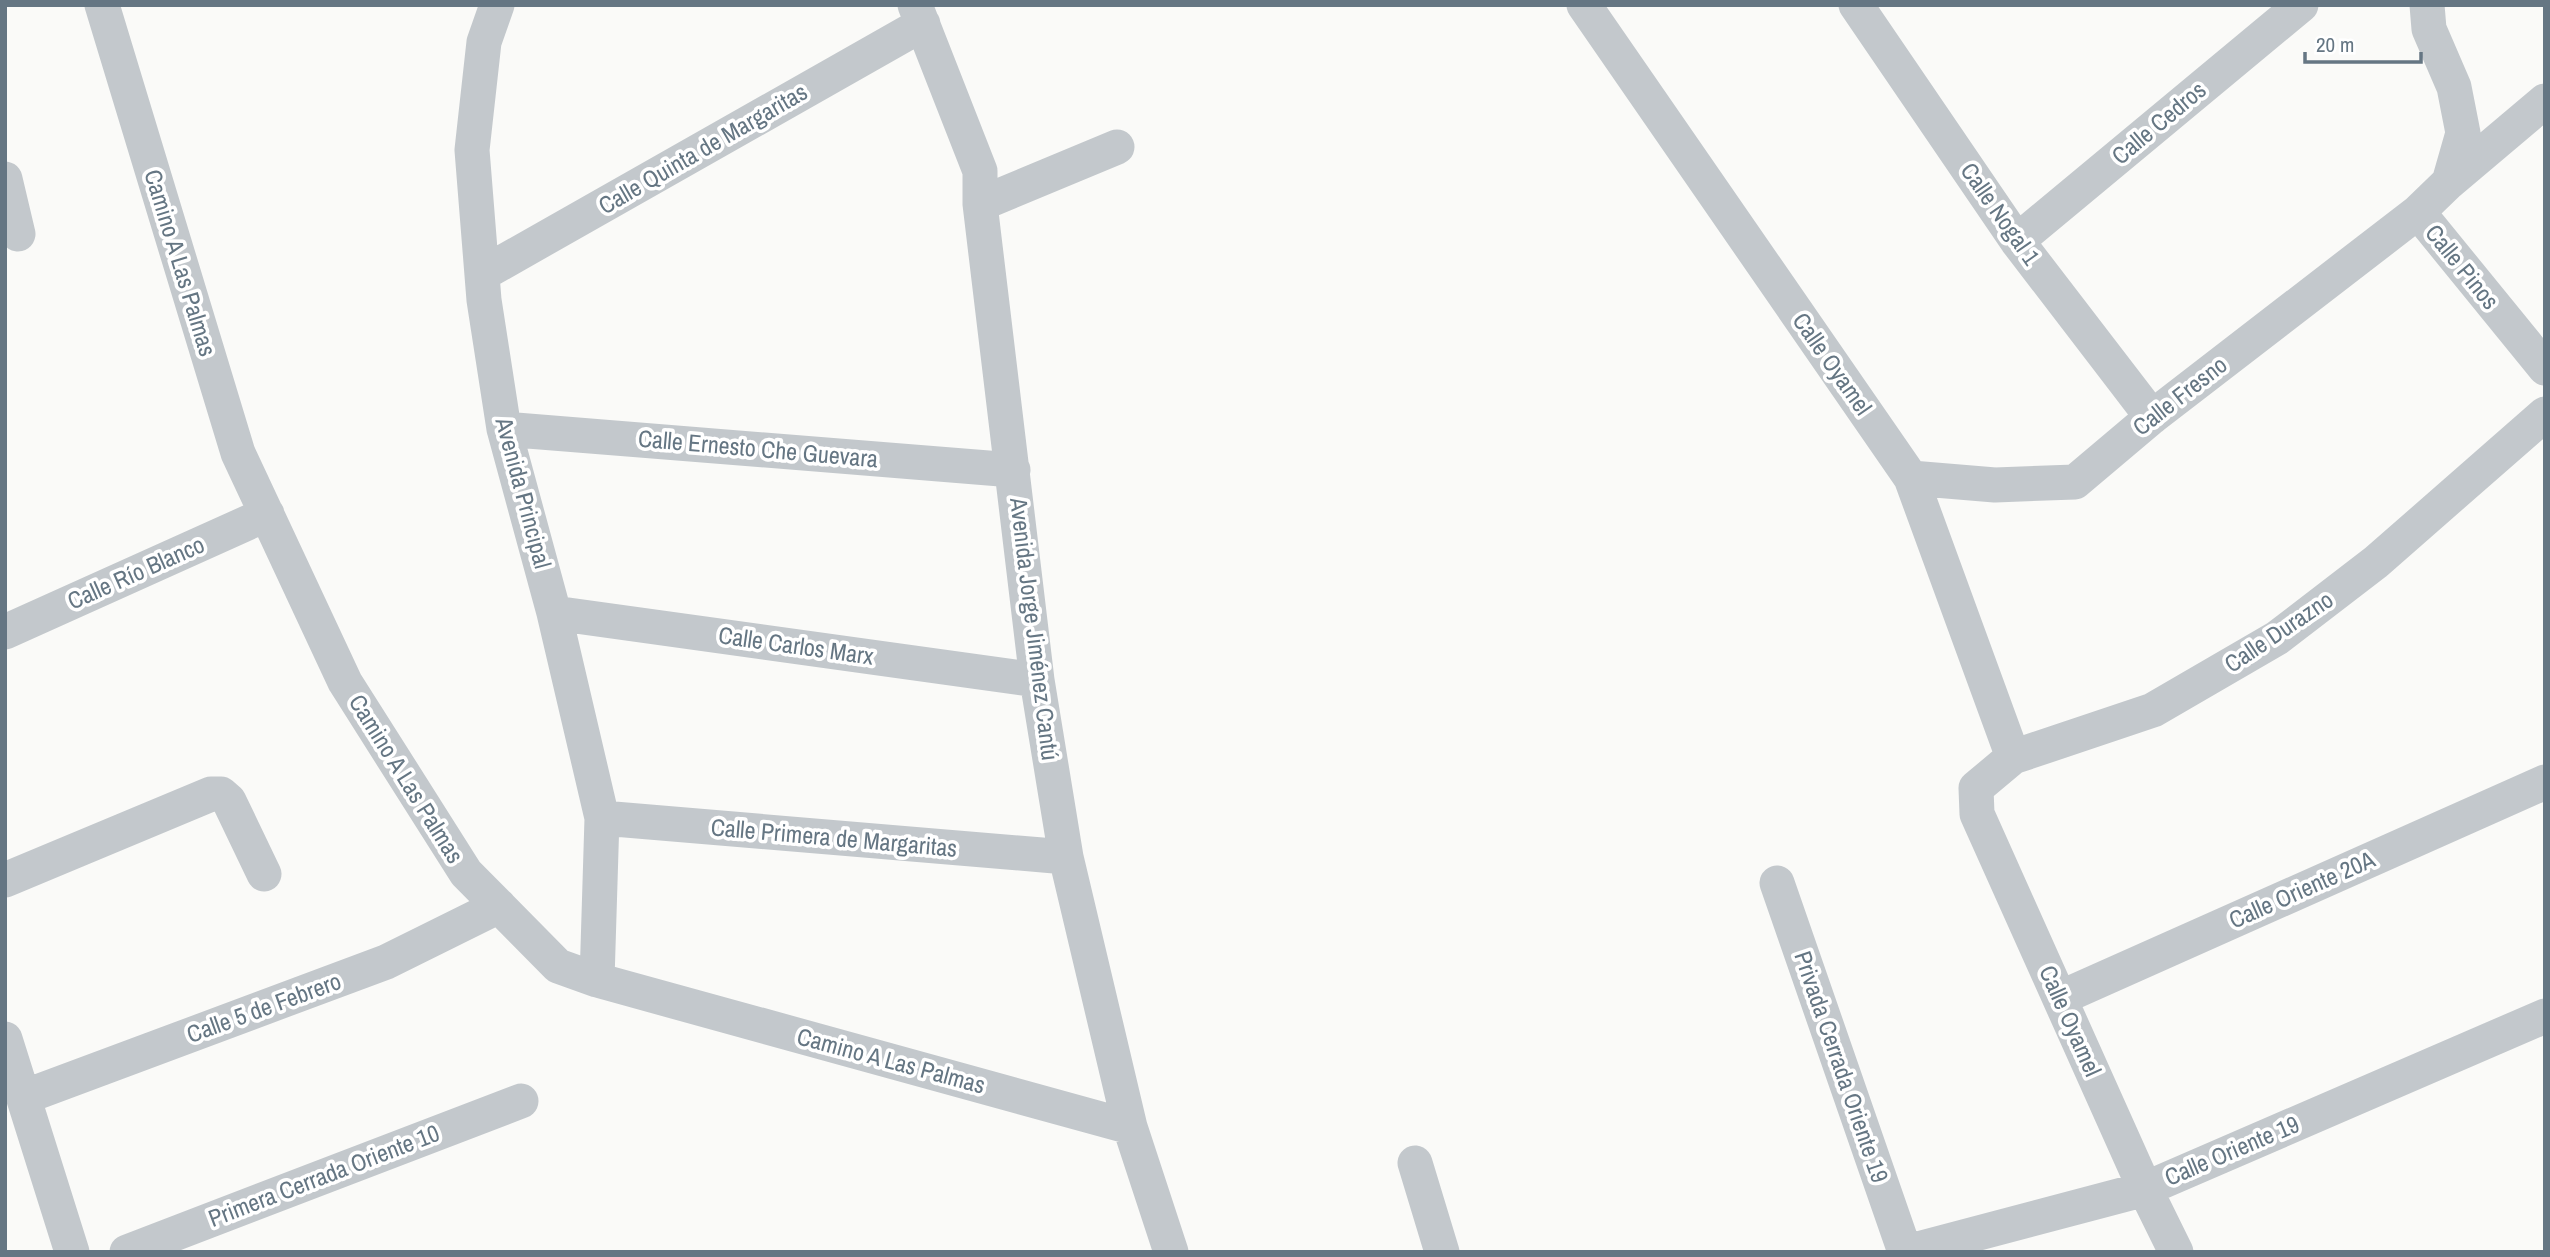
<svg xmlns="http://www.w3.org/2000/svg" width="2550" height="1257" viewBox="0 0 2550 1257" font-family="'Archivo Narrow',sans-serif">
<rect width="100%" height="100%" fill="#fafaf8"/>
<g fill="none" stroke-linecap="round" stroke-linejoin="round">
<path stroke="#c3c8cc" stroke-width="35" d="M102,5L238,453L345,682L466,873L558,966L597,980L1130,1127
M497,5L484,42L472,150L484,300L504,429L554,613L602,818L597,980
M915,5L980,171V204L1037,680L1066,857L1130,1127L1171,1252
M1584,5L1911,478L2013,757
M1856,5L2017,241L2152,417
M5,179L18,234
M2449,182L2545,101
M980,204L1117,147
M2418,212L2545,368
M2017,241L2301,5
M482,274L923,24
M504,429L1013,470
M1911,478L1995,485L2075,482L2152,417L2418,212L2449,182L2463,133L2454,87L2429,29L2427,5
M554,613L1037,680
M5,632L267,514
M602,818L1066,857
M5,880L211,794H221L229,801L264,874
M1777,883L1905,1252
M2060,998L2545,782
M5,1039L72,1252
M24,1097L386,962L499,906
M1415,1163L1442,1252
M127,1252L521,1101
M1907,1252L2145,1189L2545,1016
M2176,1252L2145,1189L1977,814L1976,788L2013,757L2153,710L2277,638L2376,562L2545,414"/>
</g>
<g text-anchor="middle" stroke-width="7" stroke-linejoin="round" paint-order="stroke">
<g font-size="24" fill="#657683" stroke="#fff">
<text transform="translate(2159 123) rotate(-40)" y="8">Calle Cedros</text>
<text transform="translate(703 149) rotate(-30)" y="8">Calle Quinta de Margaritas</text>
<text transform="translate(2000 214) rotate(55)" y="8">Calle Nogal 1</text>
<text transform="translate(180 263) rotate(73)" y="8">Camino A Las Palmas</text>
<text transform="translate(2462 267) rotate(51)" y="8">Calle Pinos</text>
<text transform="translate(1832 364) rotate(55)" y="8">Calle Oyamel</text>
<text transform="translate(2180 396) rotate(-38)" y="8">Calle Fresno</text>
<text transform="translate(758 449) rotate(5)" y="8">Calle Ernesto Che Guevara</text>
<text transform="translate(523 493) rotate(75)" y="8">Avenida Principal</text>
<text transform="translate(136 573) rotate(-24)" y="8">Calle Río Blanco</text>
<text transform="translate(1034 629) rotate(83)" y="8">Avenida Jorge Jiménez Cantú</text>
<text transform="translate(2279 632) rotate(-34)" y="8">Calle Durazno</text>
<text transform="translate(796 646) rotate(8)" y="8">Calle Carlos Marx</text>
<text transform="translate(406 779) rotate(58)" y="8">Camino A Las Palmas</text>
<text transform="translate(834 838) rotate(5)" y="8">Calle Primera de Margaritas</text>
<text transform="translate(2302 890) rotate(-24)" y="8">Calle Oriente 20A</text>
<text transform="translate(264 1008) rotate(-20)" y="8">Calle 5 de Febrero</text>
<text transform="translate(2070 1021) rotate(66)" y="8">Calle Oyamel</text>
<text transform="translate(891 1061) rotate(15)" y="8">Camino A Las Palmas</text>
<text transform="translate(1841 1067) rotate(71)" y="8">Privada Cerrada Oriente 19</text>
<text transform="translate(2232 1151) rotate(-23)" y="8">Calle Oriente 19</text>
<text transform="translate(324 1176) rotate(-21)" y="8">Primera Cerrada Oriente 10</text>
</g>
</g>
<rect width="2550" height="1257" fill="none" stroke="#657683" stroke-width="14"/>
<path d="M2305 52v10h116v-10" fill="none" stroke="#657683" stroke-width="3.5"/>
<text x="2316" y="52" font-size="21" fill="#657683" stroke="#ffffff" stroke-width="5" paint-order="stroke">20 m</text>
</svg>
